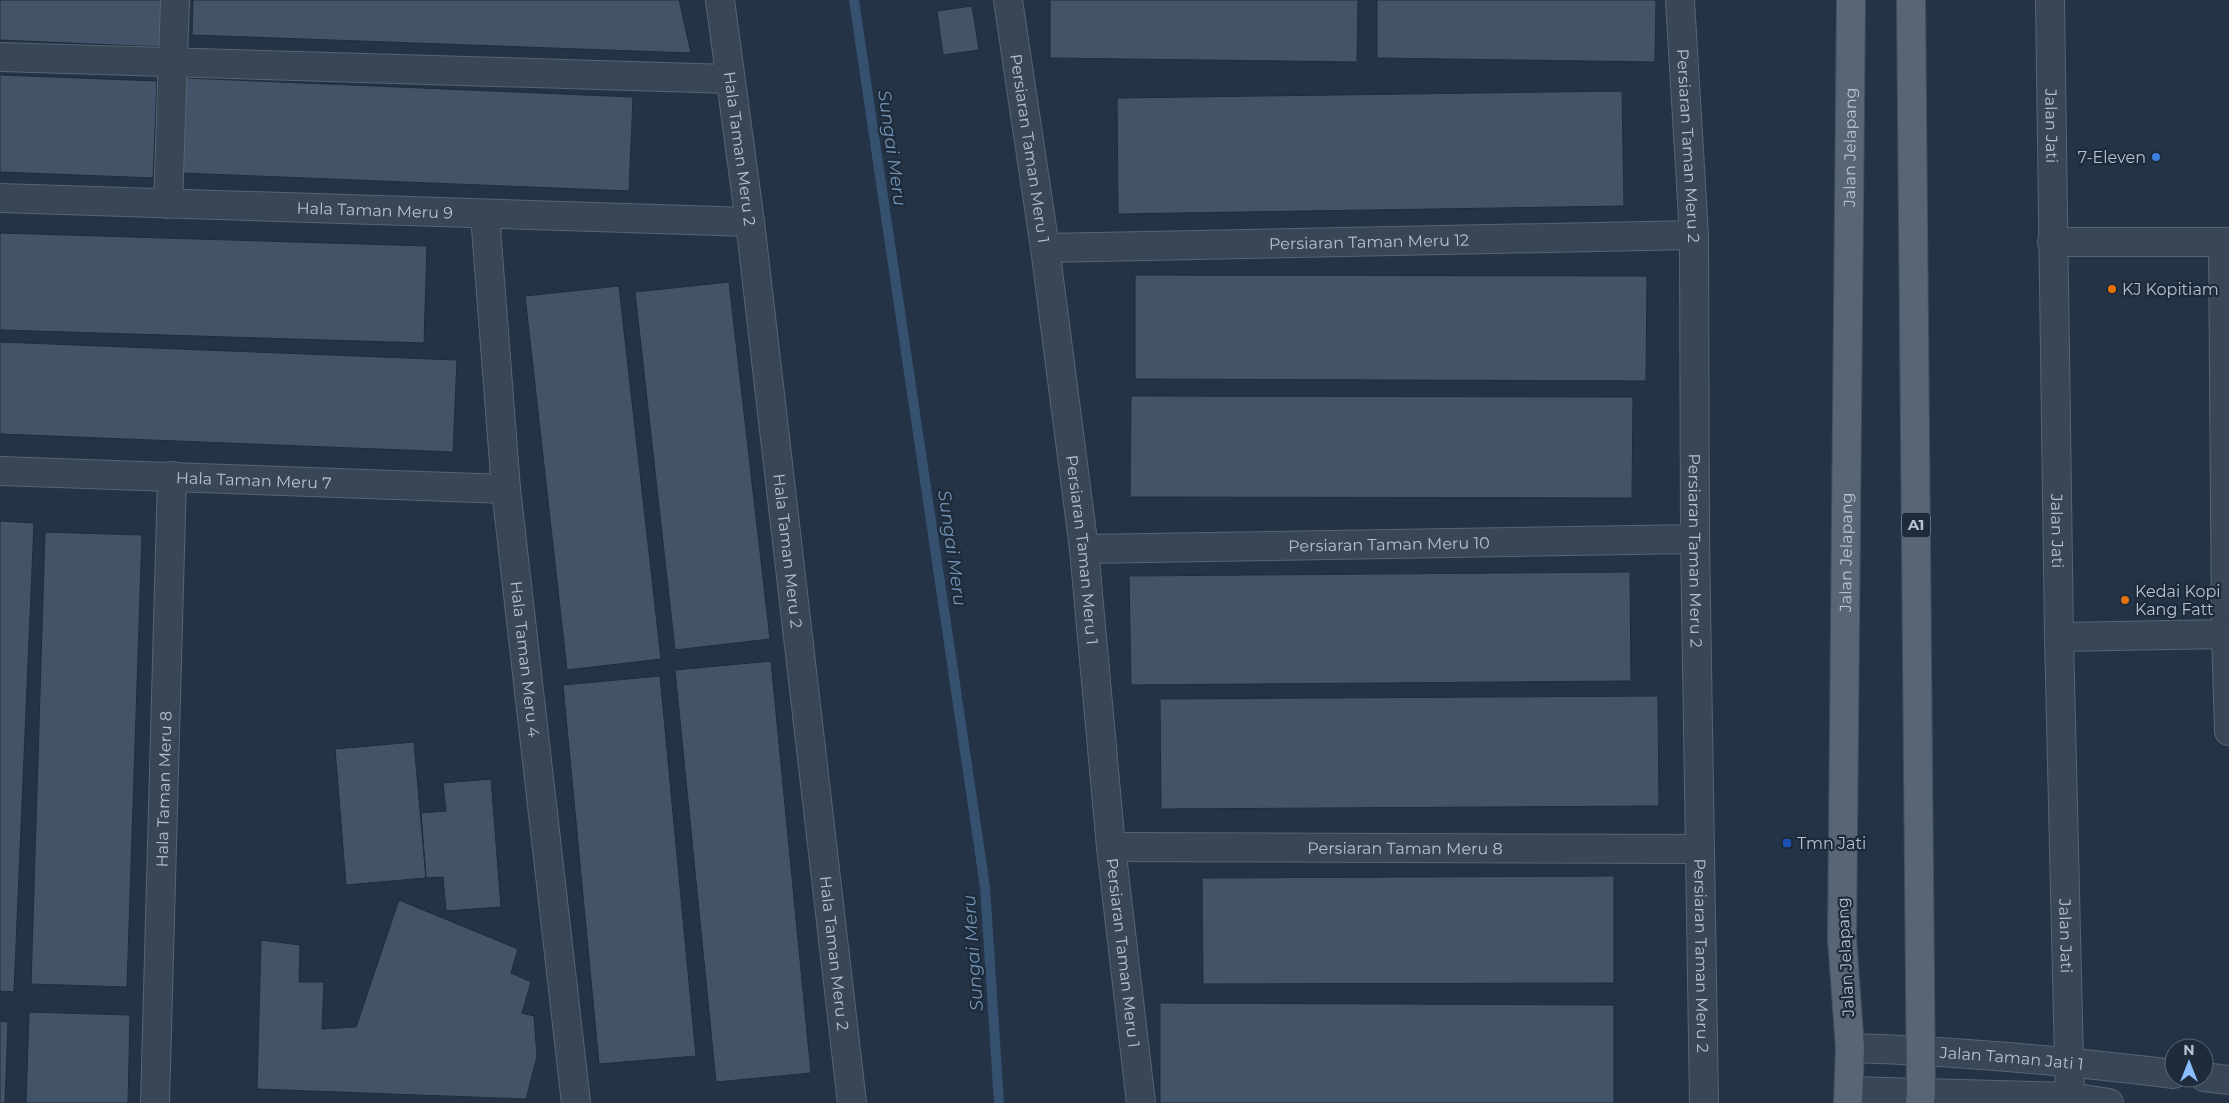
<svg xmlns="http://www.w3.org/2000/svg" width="2229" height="1103" viewBox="0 0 2229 1103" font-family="Montserrat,sans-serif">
<rect width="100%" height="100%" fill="#243446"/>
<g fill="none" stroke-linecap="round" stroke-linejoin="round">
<path stroke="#36506f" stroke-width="10" d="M854,0L985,887L999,1103"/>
</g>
<path fill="#435468" stroke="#1f2d3c" d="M0,0H161V47L0,40Z
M193,0H679L691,53L192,35Z
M1050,0H1358L1357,62L1050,58Z
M1377,0H1656L1655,62L1377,58Z
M972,6L979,50L943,55L937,11Z
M0,75L157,81L153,178L0,172Z
M186,78L633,97L629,191L182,173Z
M1622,91L1624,206L1118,214L1117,98Z
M0,233L427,246L424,343L0,330Z
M1135,275L1647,276L1646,381L1135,379Z
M729,282L770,639L675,650L635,292Z
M619,286L661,659L567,670L525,296Z
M0,342L457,360L453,452L0,434Z
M1131,396L1633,397L1632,498L1130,497Z
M0,521L34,523L14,992L0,991Z
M45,532L142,535L127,987L31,984Z
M1630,572L1631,681L1131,685L1129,576Z
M771,661L811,1073L716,1082L675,670Z
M660,676L696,1056L599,1064L563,685Z
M1658,696L1659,806L1161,809L1160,699Z
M414,742L426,878L346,885L335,749Z
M491,779L501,907L446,911L443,877L426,878L421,813L446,811L443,783Z
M1614,876V983L1203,984L1202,878Z
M399,900L518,949L511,973L531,982L522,1013L534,1016L537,1057L526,1099L257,1089L261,940L300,945L299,982H324L322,1029L356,1027Z
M1160,1003L1614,1005V1103H1160Z
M29,1012L130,1015L128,1103H26Z
M0,1021L8,1022L5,1103H0Z"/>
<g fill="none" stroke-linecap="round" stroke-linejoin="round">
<defs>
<g id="minor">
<path id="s1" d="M720,0L750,222L852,1103"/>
<path id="s2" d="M1008,0L1045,248L1084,549L1111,847L1141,1103"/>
<path id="s3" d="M1680,0L1694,235L1695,539L1704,1103"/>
<path id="s4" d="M2050,0L2059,637L2070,1103"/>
<path d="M0,57L730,79"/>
<path id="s5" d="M0,198L750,222"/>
<path d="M168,204L175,0"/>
<path id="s6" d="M485,215L506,489L576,1103"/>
<path d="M2052,242H2229"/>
<path d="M2223,242L2226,634L2229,731"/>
<path id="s7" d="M1045,248L1694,235"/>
<path id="s8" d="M0,471L506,489"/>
<path id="s9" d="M1084,549L1695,539"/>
<path d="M2059,637L2226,634"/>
<path id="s10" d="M1111,847L1699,849"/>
<path id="s11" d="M1850,1048C1959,1051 2066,1061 2174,1074"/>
<path d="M2204,1077L2229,1080"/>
<path d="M1849,1091L2070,1097L2109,1103"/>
<path id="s12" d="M155,1103L172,476"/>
</g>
<g id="major">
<path d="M1911,0L1921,1092L1920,1103"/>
<path id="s13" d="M1848,1103L1850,1048L1842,939L1851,0"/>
</g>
</defs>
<use href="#minor" stroke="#576472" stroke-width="30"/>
<use href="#major" stroke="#424f5e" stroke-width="30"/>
<use href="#minor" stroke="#394655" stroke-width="28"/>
<use href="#major" stroke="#576575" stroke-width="28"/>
</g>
<circle fill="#3f7fe0" stroke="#1d2b3a" stroke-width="2" cx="2156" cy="157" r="5"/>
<g fill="#e8710a" stroke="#1d2b3a" stroke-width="2">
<circle cx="2112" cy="289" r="5"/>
<circle cx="2125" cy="600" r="5"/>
</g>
<rect fill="#1a4fb4" stroke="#1d2b3a" stroke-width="2" x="1782" y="838" width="10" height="10" rx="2.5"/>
<g text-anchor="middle" stroke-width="4.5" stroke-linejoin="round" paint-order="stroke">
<rect fill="#1d2b3a" stroke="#8894a2" stroke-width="1" x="1902" y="512.5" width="28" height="25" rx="4"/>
<g font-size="15" font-weight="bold" fill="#b6c1ce">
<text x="1916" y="530">A1</text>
</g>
<g font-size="16" fill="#b6c1ce" stroke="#1d2b3a">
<text dy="6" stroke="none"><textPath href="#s4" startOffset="126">Jalan Jati</textPath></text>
<text dy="6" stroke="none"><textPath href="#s3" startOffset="146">Persiaran Taman Meru 2</textPath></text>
<text dy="6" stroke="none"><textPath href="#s13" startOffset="956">Jalan Jelapang</textPath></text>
<text dy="6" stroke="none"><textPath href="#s1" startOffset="150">Hala Taman Meru 2</textPath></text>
<text dy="6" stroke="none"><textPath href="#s2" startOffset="150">Persiaran Taman Meru 1</textPath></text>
<text dy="6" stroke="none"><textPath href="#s5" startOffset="375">Hala Taman Meru 9</textPath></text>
<text dy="6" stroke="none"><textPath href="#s7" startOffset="324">Persiaran Taman Meru 12</textPath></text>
<text dy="6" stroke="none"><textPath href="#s8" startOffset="254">Hala Taman Meru 7</textPath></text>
<text dy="6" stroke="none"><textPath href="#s4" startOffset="531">Jalan Jati</textPath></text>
<text dy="6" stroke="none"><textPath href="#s9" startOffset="305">Persiaran Taman Meru 10</textPath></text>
<text dy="6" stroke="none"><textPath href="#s1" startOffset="555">Hala Taman Meru 2</textPath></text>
<text dy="6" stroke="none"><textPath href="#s2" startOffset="555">Persiaran Taman Meru 1</textPath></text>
<text dy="6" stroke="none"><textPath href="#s3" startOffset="551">Persiaran Taman Meru 2</textPath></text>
<text dy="6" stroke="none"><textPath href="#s13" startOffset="551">Jalan Jelapang</textPath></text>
<text dy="6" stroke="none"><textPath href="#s6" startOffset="446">Hala Taman Meru 4</textPath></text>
<text dy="6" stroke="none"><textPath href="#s12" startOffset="314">Hala Taman Meru 8</textPath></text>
<text dy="6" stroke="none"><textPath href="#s10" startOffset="294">Persiaran Taman Meru 8</textPath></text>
<text dy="6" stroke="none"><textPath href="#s4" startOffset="936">Jalan Jati</textPath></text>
<text dy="6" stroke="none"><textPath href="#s2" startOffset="960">Persiaran Taman Meru 1</textPath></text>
<text dy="6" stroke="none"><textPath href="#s1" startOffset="960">Hala Taman Meru 2</textPath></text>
<text dy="6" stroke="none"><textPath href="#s3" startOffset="956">Persiaran Taman Meru 2</textPath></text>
<text transform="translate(1845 957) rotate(-93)" y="6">Jalan Jelapang</text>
<text dy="6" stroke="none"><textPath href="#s11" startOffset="162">Jalan Taman Jati 1</textPath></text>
</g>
<g font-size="16" fill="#b6c1ce" stroke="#1d2b3a" text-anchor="start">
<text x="2146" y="163" text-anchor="end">7-Eleven</text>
<text x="2122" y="295">KJ Kopitiam</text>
<text x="2135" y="597">Kedai Kopi<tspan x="2135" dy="18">Kang Fatt</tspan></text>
<text x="1797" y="849">Tmn Jati</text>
</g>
<g font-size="18" font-style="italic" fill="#7393b5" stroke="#1d2b3a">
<text transform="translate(892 148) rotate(82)" y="6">Sungai Meru</text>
<text transform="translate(952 548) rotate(82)" y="6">Sungai Meru</text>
<text transform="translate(973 953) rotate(-94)" y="6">Sungai Meru</text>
</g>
</g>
<g transform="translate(2189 1063)"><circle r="24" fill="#1d2b3a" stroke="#5a6775"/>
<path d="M0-4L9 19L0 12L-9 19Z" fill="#8bbdff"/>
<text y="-8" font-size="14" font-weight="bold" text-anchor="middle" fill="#b6c1ce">N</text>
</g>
</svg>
